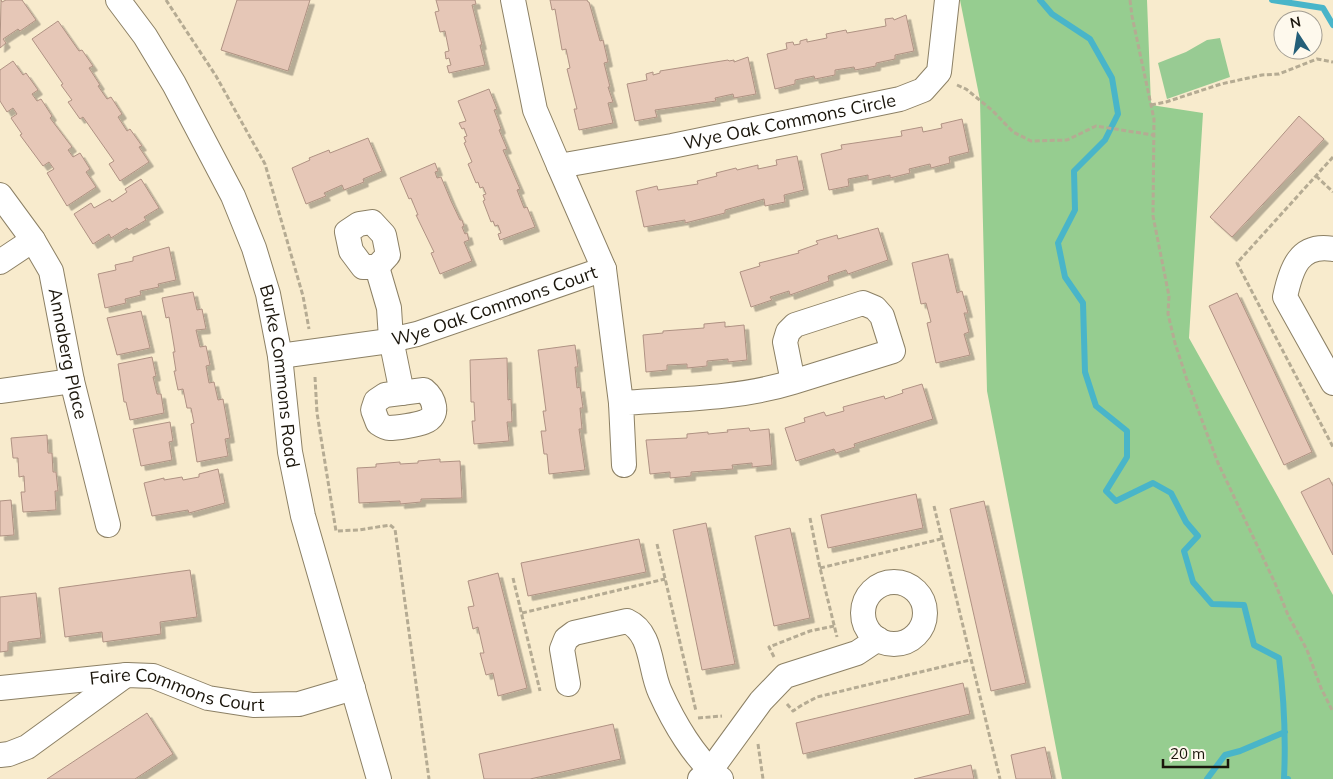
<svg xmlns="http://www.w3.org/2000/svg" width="1333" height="779" viewBox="0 0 1333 779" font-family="Mulish,sans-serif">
<defs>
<filter id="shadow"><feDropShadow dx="4.5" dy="4.5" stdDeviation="0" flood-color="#0004"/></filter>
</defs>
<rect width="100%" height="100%" fill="#f8ebcd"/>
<path fill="#98cb93" d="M1220,38L1230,77L1167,99L1158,63L1186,52L1207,40Z"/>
<path fill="#96cd90" d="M960,0H1147L1151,105L1203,113L1189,338L1333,595V779H1062L987,391L980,100Z"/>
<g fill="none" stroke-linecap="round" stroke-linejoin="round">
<path stroke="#49b5c9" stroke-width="6" d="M1040,0L1052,14L1090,39L1112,78L1118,114L1105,140L1074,171L1075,210L1058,243L1065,277L1083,303L1085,372L1096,406L1127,431V457L1106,491L1116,501L1153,483L1171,493L1186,522L1198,536L1184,551L1193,582L1212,604L1244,605L1254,645L1279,658C1284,698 1286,737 1284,778L1288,779
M1272,0L1323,8L1333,25
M1207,779L1225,755L1240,751L1285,732"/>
</g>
<path fill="#e6c7b7" stroke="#af9283" filter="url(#shadow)" d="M1,0L2,2L6,0H22L36,20L20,31L18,29L3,39L6,43L0,48Z
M237,0H310L288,71L221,50Z
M436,0H475L476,4L472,5L482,45H480L485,65L449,73L447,66L451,65L449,58L446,59L445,52L449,51L445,31L440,32L435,12L439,11Z
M550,0H587L588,2H589L600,41L603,40L608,62L604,63L610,87H608L613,102L608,103L613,123L579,130L574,109H577L567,69L570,68L566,49L562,50L555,9L552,10Z
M906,15L914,51L895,55V59L876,63V66L855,70L854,67L835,70V75L815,79L814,76L795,80V84L775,89L767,54L787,49L786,43L793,42L794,45L800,44V41L807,39V42L827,38L826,34L846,30L847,33L886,26L885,19L893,18L894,20Z
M58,21L79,51L82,50L93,66L89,68L100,85L98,86L107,99L111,97L122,114L118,117L127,131L130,129L142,146L139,147L149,162L120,181L109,164L114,161L83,117L80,119L68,102L72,100L61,85L63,84L32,39Z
M748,57L756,94L734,98L733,94L715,98L716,101L655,110L657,117L635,121L627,84L647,80L646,74L653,72V75L660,73V71L666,70L728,60L729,61L734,60V62Z
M13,61L23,75L26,73L38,90L32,94L37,101L41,99L52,116L50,118L72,147L68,150L73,157L80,153L90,169L86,172L96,187L67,206L47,173L54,169L49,162L43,166L20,135L22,134L11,118L17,114L13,108L7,112L0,101V70Z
M489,89L497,109L494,110L501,129L499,130L507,149L503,150L520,189L517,190L524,208L527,207L535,227L500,240L498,234L501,233L498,225L495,226L493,221L491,222L483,201L485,200L483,195L486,194L483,187L480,188L478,182L476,183L468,164L472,162L464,143L466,142L464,137L467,136L464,128L462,129L459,123L466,121L458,101Z
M1299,116L1324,139L1232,237L1210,217Z
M962,119L969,152L949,157L950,163L931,168L930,164L909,169L910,173L890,178V175L868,180V175L848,179L849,186L829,190L821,154L842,149L841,145L902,136L901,131L922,127L923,132L942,128L941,124Z
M368,138L382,171L363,179L364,182L344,190L342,185L324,193L326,196L306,204L292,168L310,160L309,158L329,150L330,153Z
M797,156L804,190L784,195L785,202L765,206L764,199L725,210V213L685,223V220L644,227L636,191L657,186L658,190L698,184L697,181L717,176L716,173L736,168L737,170L758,165V169L777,165L776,160Z
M435,163L438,171L435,172L437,178L441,177L451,201L460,220H462L464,226L462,227L465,234L467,233L469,240L464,242L472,261L440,274L431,253L434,252L416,215H418L411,198L409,199L400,178Z
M141,179L159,208L144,217L146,220L129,230L127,228L111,238L109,234L93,244L74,214L91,203L94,208L110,199L112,202L127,192L125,189Z
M878,228L888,260L848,274L846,270L828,276L829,281L790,295L789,291L770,297L772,300L751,307L740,272L760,266L759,263L799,253L798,251L818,244L816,241L837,235L838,239Z
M169,247L176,280L158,284L159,287L140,291L141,295L125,299L126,303L105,308L98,274L116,270L115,265L133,261V257Z
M948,254L957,293L962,291L968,313H964L969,332L964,334L970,355L936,363L927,323L931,322L926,303L921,304L912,263Z
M193,292L197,310L202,309L206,329L196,330L200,347L206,346L210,365L206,366L209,383L214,382L218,400L223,399L230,438L225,439L228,456L197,462L191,424L194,423L191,408H187L183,389L178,390L174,371H176L173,352H175L172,334L169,317L166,318L162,298Z
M1237,293L1312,452L1284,465L1209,306Z
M141,311L150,348L117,355L107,318Z
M725,322V327L744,325L747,360L728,362V359L707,361V366L687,368V364L667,365V370L646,372L643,335L663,333V331L704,328V324Z
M575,345L578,367H575L577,388L580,387L583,408H580L582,429H579L585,470L549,474L547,454H544L541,431H546L543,411H546L538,350Z
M152,357L156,376L153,377L157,394H161L164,413L130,420L126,402H124L118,364Z
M507,358L508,400L511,399L512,422H507L509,441L474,444L472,421H475L474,402H471L470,360Z
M922,384L933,419L854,444L855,447L836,453L834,449L796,461L785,428L805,422L804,418L824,412L826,416L844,411L843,407L884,396L885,399L903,393L902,390Z
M170,422L173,441L169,442L172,460L141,466L133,429Z
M749,428L750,431L769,429L772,465L752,467V463L732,465L733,469L691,472V476L670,478V472L650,474L646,440L687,438V434L708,432V434L728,432L727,430Z
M47,435L48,453H52L53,472H56L58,491H55L56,510L23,512L21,492H25L24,476L19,477L18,458H13L11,438Z
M440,459V462L460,461L462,498L421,499V502L400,504V501L359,503L357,468L376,467V464L400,462V464L418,463V461Z
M218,469L225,503L189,513L188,510L152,516L144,483L164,478V480L182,477L183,480L199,477V474Z
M1329,478L1333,486V555L1301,492Z
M916,494L923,528L828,548L821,515Z
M11,500L14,535L0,536V501Z
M984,501L1026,683L991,691L950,509Z
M706,523L735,664L702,670L673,530Z
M790,528L810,618L774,626L755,536Z
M639,539L646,572L528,596L521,563Z
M190,570L197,617L160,622L161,634L103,642L102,632L65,637L59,588Z
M498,573L527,688L498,696L493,673L486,675L480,653H484L478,627L473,629L468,607L474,606L468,581Z
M36,593L41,638L8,642V651L0,652V597Z
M963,683L970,714L803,754L796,723Z
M147,713L173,754L135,779H47Z
M613,724L621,759L530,779H484L479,754Z
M1045,747L1052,779H1016L1011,755Z
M971,765L974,779H914Z"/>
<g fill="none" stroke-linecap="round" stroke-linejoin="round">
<defs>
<g id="minor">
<path id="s1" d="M118,0L145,36L174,84L233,196L254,248L268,294L280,356L290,452L303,516L379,779"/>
<path id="s2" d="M513,0L535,110L559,166L672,146L900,99L923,90L939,72L947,0"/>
<path d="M559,166L604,269L621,403"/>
<path id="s3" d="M0,195L33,240L51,271L72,381L108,525"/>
<path d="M372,222L384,235L388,255L377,267H363L351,251L347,232L359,224Z"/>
<path d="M1333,249C1299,243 1291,269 1285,297L1333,383"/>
<path d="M0,262L33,240"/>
<path d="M377,267L389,308L391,339L402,393"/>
<path id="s4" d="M280,356L382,342L417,334L604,269"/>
<path d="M424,390C434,398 441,416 424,422C417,425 396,428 389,428C385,428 381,425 378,423L373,410L376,401L385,395Z"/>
<path d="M0,391L72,381"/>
<path d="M624,465L621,403C678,399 738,399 793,382L893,351L882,316L875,308L863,303L795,325L788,332L785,342L793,382"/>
<circle cx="894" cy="613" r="31"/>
<path d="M568,684L562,649L566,639L574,633L627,621C653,633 649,668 660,692C673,721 695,760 721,779"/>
<path id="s5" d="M0,688L127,675L153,676L208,698L253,705L299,704L353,688"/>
<path d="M0,755L9,754L27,747L126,675"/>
<path d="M700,779L710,771L761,701L785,676L857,653L878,639"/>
</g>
</defs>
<use href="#minor" stroke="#8c8065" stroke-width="26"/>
<path stroke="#b5ab93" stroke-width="3" stroke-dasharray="5 2.5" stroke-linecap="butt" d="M166,0L216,76L265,164L303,296L309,329
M1130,0L1132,16L1154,119L1153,216L1169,296L1168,314L1175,343L1188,383L1218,463L1275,583L1288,615L1307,650L1321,688L1333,712
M957,85L966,89L993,111L1013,132L1031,141L1067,140L1096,126L1153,135
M1151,105L1166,102L1221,84L1262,75L1279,74L1317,59L1333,62
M1333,157L1237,263L1333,447
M1316,176L1333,192
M315,377L317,413L336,531L359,530L390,525L395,529L429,779
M934,506L1000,779
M810,518L820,568L837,637
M657,544L696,711
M820,568L941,539
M513,578L540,691
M522,613L665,579
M774,657L769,647L810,631L834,626
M787,704L793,711L802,705L817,697L970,660
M698,718L722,716
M758,744L763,779"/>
<use href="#minor" stroke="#fff" stroke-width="24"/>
</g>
<g text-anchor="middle" stroke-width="4" stroke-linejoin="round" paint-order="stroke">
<g font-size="18" fill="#1b160c" stroke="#fef9ed">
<text dy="6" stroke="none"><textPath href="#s2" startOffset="408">Wye Oak Commons Circle</textPath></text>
<text dy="6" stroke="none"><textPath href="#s4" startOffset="221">Wye Oak Commons Court</textPath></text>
<text dy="6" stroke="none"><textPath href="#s3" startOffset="176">Annaberg Place</textPath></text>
<text dy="6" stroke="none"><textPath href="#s1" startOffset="415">Burke Commons Road</textPath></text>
<text dy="6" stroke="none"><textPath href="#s5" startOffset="180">Faire Commons Court</textPath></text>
</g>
</g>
<g transform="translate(1298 35) rotate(348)"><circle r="24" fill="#fef9ed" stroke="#a39e93"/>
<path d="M0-4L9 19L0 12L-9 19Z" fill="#245f78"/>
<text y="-8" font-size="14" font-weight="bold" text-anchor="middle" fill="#1b160c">N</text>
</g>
<path d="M1163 759v8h65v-8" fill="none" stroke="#1b160c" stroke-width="2.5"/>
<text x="1170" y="759" font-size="15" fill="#1b160c" stroke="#fef9ed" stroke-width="4" paint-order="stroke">20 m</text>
</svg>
